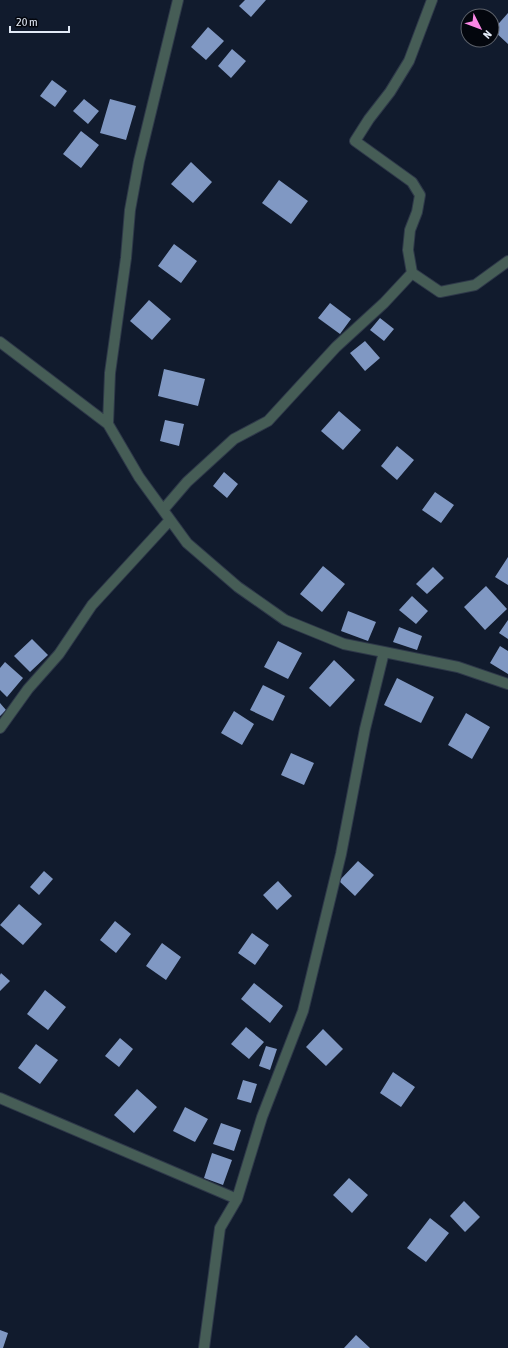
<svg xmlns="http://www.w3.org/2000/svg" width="508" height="1348" viewBox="0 0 508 1348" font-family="'Asap Condensed',sans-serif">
<rect width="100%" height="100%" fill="#111b2d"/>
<path fill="#8098c3" d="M245,0H266L251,17L239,6Z
M508,13V44L493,30Z
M208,27L224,41L206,60L191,47Z
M232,49L246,61L231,78L218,66Z
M52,80L67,91L55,107L40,96Z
M84,99L99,111L88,124L73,111Z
M110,99L136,106L126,140L100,133Z
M81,131L99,145L81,168L63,154Z
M191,162L212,182L193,203L171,184Z
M279,180L308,201L291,224L262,203Z
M174,244L197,261L181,283L158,266Z
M149,300L171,319L152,340L130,321Z
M330,303L351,319L340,334L318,318Z
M380,318L394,329L384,341L370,330Z
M365,341L380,358L365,371L350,353Z
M164,369L205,379L198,406L158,396Z
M339,411L361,430L343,450L321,431Z
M165,420L184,424L179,446L160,441Z
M397,446L414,460L397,480L381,466Z
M224,472L238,484L227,498L213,486Z
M435,492L454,505L441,523L422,510Z
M508,557V585L495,577Z
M323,566L345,584L322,612L300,594Z
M433,567L444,578L427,594L416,584Z
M486,586L507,609L485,630L464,607Z
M412,596L428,611L416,624L399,610Z
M348,611L376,622L368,641L341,631Z
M508,620V639L499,633Z
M399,627L422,636L417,650L393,642Z
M32,639L48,655L30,672L14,656Z
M278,641L302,653L288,679L264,667Z
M500,646L508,651V674L490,663Z
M334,660L355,680L330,707L309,688Z
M5,662L23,678L7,697L0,690V668Z
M397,678L434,697L421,723L384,705Z
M263,685L285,696L273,721L250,710Z
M0,703L6,710L0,716Z
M234,711L254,724L242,745L221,733Z
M466,713L490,727L472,759L448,745Z
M291,753L314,763L304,785L281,775Z
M358,861L374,875L355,896L339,881Z
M44,871L53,879L39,895L30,887Z
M278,881L292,896L277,910L263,895Z
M19,904L42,924L23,945L0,925Z
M115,921L131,934L116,953L100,940Z
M252,933L269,945L255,965L238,953Z
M162,943L181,957L166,980L146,966Z
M1,973L10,981L0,991V975Z
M254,983L283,1006L270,1023L241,999Z
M45,990L66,1007L48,1030L27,1014Z
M246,1027L264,1042L249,1059L231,1044Z
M323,1029L343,1049L326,1066L306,1047Z
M120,1038L133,1049L119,1067L105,1056Z
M36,1044L58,1060L40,1084L18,1068Z
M266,1046L277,1049L270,1070L259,1066Z
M393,1072L415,1087L401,1107L380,1093Z
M243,1080L257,1084L251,1103L237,1099Z
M137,1089L157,1107L134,1133L114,1115Z
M185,1107L208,1119L195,1142L173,1131Z
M221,1123L241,1130L234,1151L213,1144Z
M212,1153L232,1160L223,1185L204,1178Z
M349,1178L368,1195L352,1213L333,1195Z
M464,1201L480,1217L465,1232L450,1216Z
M430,1218L449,1233L426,1262L407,1248Z
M0,1330L8,1333L3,1348H0Z
M356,1335L370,1348H344Z"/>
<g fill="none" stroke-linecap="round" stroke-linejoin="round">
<defs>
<path id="minor" d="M178,0L139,161L130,210L126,258L110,373L108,424L139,477L187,543L238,587L285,620L344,644L384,652L365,729L341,854L303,1011L262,1117L237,1199L220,1228L204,1348
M432,0L409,61L390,92L369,119L355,141L412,182L420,195L417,212L410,230L408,250L412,273L440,292L475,285L508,261
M0,342L108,424
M163,510L187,482L234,439L268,421L336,347L384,303L412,273
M384,652L458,667L508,684
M0,728L28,689L59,654L92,605L170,520
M0,1098L237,1199"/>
</defs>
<use href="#minor" stroke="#2e3849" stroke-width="12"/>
<use href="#minor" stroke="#465d56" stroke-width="10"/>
</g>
<g transform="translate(480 28) rotate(132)"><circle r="19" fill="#03060d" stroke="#5c616a"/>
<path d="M0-3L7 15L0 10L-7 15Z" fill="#fb87e5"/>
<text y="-6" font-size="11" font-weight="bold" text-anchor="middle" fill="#e2eaf6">N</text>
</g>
<path d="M10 26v6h59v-6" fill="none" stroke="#e2eaf6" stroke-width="2"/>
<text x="16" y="26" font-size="12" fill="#e2eaf6" stroke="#03060d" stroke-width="3" paint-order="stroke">20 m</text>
</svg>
